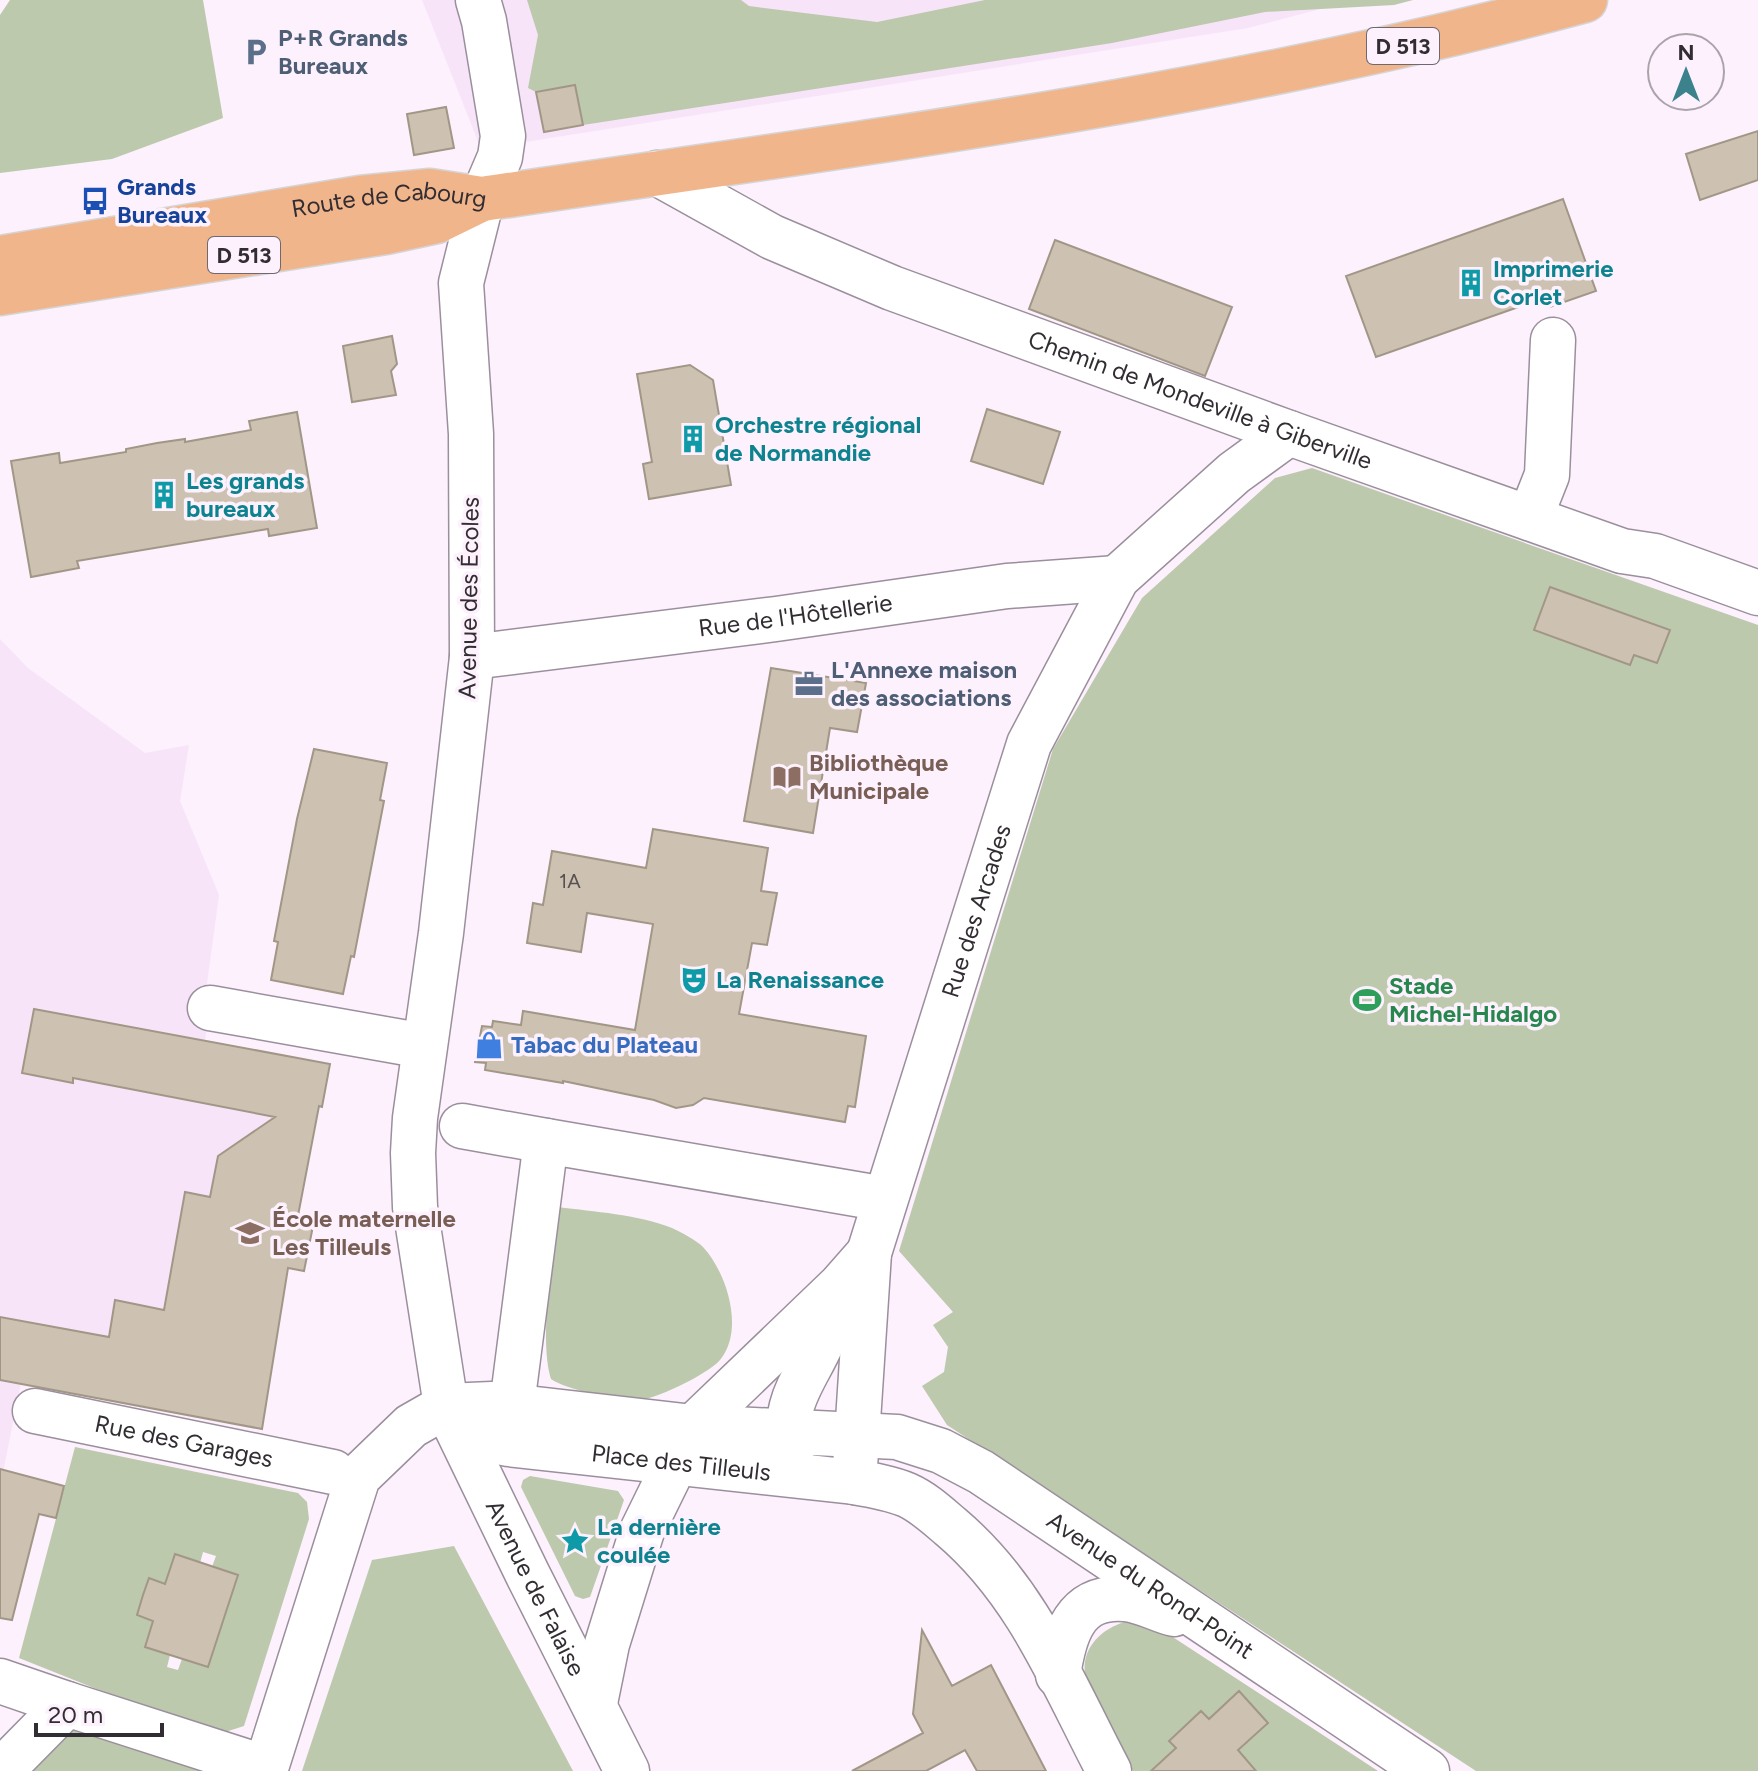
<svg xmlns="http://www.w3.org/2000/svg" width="1758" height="1771" viewBox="0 0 1758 1771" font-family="Figtree,sans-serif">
<rect width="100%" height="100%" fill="#fcf1fd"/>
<path fill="#f7e4f9" d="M422,0H1354L1248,28L481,149Z
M0,639L28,668L145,753L189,745L180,801L219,895L206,991L212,993L205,1040L330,1064L322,1107L318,1106L297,1225L312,1228L304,1271L288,1268L262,1429L21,1383L0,1487Z"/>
<path fill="#bcc9ac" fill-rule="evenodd" d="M10,0H203L223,118L112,159L0,173V15Z
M527,0H741L749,6L877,22L985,0H1413L1394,5L1265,12L1112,43L583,125L575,85L536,92L528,88L538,35Z
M1312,468L1758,625V1771H1476L947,1425L922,1386L944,1372L948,1347L933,1325L953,1312L899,1251L1053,749L1142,598L1275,478Z
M558,1207C595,1212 636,1214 672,1228C681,1232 696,1240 703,1247C727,1273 745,1330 720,1360C707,1375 651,1402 632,1401C614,1400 565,1389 551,1379C538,1337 554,1253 558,1207Z
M75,1447L298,1493L307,1502L309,1519L244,1726L219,1734L204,1732L19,1658ZM203,1552L216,1556L212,1567L216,1643L208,1667L182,1659L178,1670L167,1667L170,1655L145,1647L153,1621L137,1615L149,1578L165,1584L175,1554L200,1563Z
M530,1476L618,1491L624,1500L590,1597L583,1599L575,1596L521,1487L523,1480Z
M454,1546L573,1771H302L372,1560Z
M1129,1621L1165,1632L1378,1771H1256L1238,1750L1268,1723L1239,1692L1209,1719L1201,1711L1169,1740L1176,1748L1151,1771H1133C1123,1751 1087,1693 1085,1674C1081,1646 1105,1626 1129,1621Z
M81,1728L215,1771H22L69,1730Z"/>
<path fill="#cdc2b2" stroke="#a29787" stroke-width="2" d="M575,85L583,125L544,132L536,92Z
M446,107L454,148L414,155L407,114Z
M1758,131V180L1700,200L1686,154Z
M1563,199L1596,291L1550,307L1547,297L1376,357L1346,276Z
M1055,240L1232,307L1205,376L1029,309Z
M392,336L397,364L391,371L396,395L352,402L343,346Z
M690,365L713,380L731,485L649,499L643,464L652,462L637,374Z
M987,409L1060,432L1043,484L971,461Z
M297,412L317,528L269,536L268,529L77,561L79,568L31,577L11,461L59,453L60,463L126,452V449L157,443L185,439V442L251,430L249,421Z
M1550,587L1670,630L1657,663L1634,655L1630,665L1534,630Z
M771,668L866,683L857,732L830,728L813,833L744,821Z
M314,749L387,763L380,800L384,801L354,957L351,956L343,994L271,980L278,942L274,941L297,819Z
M653,829L768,848L761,891L777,893L767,945L752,943L739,1014L866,1036L855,1107L848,1106L845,1122L704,1098L693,1105L676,1108L654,1100L563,1081V1083L485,1070L486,1063L475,1062L482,1026L492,1027L493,1021L521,1025L523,1011L635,1030L653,924L587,913L581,952L527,943L533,903L543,905L552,851L646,868Z
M34,1009L330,1064L322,1107L319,1106L296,1226H313L304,1271L288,1268L262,1429L0,1380V1317L109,1337L115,1300L164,1310L185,1192L210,1197L218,1156L275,1117L73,1078V1083L22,1073Z
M0,1469L64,1486L56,1518L39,1514L12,1620L0,1618Z
M175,1554L238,1575L208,1667L145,1647L153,1621L137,1615L143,1595L149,1578L165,1584Z
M922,1630L952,1686L991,1665L1046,1771H977L965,1750L926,1771H852L923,1733L913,1714Z
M1239,1691L1268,1723L1238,1750L1256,1771H1151L1176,1748L1169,1741L1201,1711L1209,1719Z"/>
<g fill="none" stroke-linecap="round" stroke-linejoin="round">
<defs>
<g id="minor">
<path id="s1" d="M478,0L484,21L503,136L500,157L482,199L461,283L471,434L472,657L441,933L415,1118L413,1153L415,1207L446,1406L527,1573L627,1771"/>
<path id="s2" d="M657,173L772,237L892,288L1289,433L1622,551L1655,556L1758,593"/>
<path d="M1530,518L1547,475L1553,340"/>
<path id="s3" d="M472,657L776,619L1007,586L1117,578"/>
<path d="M210,1008L424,1046"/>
<path d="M462,1126L546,1141"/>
<path id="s4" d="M35,1411L333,1472"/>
<path id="s5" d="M461,1435L508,1444L854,1482C872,1485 890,1488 907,1495C923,1502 938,1516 951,1527C1028,1592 1063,1684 1109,1771"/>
<path d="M508,1436L546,1141L885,1199"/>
<path d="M791,1457C782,1399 802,1387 824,1338C830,1325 833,1310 837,1296"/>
<path id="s6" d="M854,1482L869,1253L1029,744L1117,578L1234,473L1289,433"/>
<path d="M1058,1675C1064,1635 1074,1595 1125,1599C1141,1600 1158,1610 1174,1614"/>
<path d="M0,1681L67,1704"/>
<path d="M595,1703L607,1644L642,1531L693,1427L840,1286L869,1253"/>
<path d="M1,1771L67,1704L266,1768"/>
<path id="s7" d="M265,1771L358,1477L411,1426L446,1406L492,1404L693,1427L897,1437L941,1451L981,1472L1427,1771"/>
</g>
<g id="major">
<path id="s8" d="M0,258L360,198L430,191L482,199C852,144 1223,98 1585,0"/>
<path d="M0,293L386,232L437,221L482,199"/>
</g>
</defs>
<use href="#minor" stroke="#9b8f9d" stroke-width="47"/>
<use href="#major" stroke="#d6d5d6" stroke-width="47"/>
<use href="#minor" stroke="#fff" stroke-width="44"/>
<use href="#major" stroke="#f1b58c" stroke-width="44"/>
</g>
<defs>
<symbol id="parking-bare" viewBox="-9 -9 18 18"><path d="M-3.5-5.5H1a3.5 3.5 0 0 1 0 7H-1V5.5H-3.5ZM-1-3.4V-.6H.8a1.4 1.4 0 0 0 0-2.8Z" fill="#5c6f8a" stroke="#fcf1fd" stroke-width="2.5" paint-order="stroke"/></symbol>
<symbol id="bus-bare" viewBox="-9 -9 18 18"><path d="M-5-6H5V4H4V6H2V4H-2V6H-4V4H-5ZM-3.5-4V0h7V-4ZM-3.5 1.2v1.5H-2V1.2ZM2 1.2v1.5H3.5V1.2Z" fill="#1a4fb4" stroke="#fcf1fd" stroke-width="2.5" paint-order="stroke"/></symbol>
<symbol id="building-bare" viewBox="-9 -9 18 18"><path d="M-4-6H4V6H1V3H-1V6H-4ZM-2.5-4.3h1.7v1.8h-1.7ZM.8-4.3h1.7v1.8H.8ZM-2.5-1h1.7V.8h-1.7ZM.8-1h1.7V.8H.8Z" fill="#0f9aa8" stroke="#fcf1fd" stroke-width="2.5" paint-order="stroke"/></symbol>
<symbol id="office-bare" viewBox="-9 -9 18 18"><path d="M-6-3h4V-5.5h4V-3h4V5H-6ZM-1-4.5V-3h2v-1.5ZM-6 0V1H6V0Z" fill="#5c6f8a" stroke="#fcf1fd" stroke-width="2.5" paint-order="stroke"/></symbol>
<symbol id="library-bare" viewBox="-9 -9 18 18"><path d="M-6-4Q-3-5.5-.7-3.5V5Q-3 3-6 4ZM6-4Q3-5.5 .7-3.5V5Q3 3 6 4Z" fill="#8d6e63" stroke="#fcf1fd" stroke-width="2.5" paint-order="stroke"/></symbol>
<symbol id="theatre-bare" viewBox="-9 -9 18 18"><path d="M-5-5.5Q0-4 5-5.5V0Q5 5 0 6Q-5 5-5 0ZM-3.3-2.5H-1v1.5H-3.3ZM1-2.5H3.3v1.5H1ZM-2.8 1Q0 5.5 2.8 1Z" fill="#0f9aa8" stroke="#fcf1fd" stroke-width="2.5" paint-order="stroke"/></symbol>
<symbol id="stadium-bare" viewBox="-9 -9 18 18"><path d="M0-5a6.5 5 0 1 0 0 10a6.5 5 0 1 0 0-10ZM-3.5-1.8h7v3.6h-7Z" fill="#2e9e5b" stroke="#fcf1fd" stroke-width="2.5" paint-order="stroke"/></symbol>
<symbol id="shop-bare" viewBox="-9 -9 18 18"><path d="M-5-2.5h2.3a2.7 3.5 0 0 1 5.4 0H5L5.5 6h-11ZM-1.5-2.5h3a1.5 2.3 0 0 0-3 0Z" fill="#3f7fe0" stroke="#fcf1fd" stroke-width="2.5" paint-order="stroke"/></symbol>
<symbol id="school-bare" viewBox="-9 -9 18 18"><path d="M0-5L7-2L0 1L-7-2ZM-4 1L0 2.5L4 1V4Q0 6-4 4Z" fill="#8d6e63" stroke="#fcf1fd" stroke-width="2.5" paint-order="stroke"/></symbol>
<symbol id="sight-bare" viewBox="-9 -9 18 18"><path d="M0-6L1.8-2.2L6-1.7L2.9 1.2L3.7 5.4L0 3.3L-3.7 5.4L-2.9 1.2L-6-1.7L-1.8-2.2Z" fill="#0f9aa8" stroke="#fcf1fd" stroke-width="2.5" paint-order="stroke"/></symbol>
</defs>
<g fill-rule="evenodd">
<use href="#parking-bare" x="236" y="32" width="40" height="40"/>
<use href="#bus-bare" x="75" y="181" width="40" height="40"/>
<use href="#building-bare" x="1451" y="263" width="40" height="40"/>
<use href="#building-bare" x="673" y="419" width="40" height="40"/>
<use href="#building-bare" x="144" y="475" width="40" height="40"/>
<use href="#office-bare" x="789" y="664" width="40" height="40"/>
<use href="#library-bare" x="767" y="757" width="40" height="40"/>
<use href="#theatre-bare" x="674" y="960" width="40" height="40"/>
<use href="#stadium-bare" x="1347" y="980" width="40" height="40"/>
<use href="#shop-bare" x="469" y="1025" width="40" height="40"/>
<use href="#school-bare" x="230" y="1213" width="40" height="40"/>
<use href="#sight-bare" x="555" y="1521" width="40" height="40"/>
</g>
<g text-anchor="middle" stroke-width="7" stroke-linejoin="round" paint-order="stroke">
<g font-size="20" fill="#595252">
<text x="570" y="888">1A</text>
</g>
<g fill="#fcf1fd" stroke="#6f686f" stroke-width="2">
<rect x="1367" y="28" width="72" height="36" rx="6"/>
<rect x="208" y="237" width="72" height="36" rx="6"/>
</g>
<g font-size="22" font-weight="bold" fill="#322d32">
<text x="1403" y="54">D 513</text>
<text x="244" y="263">D 513</text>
</g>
<g font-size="24" font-weight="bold" fill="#4e5e75" stroke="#fcf1fd" text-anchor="start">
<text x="278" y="46">P+R Grands<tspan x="278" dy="28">Bureaux</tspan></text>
<text x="831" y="678">L'Annexe maison<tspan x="831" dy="28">des associations</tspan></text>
</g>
<g font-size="24" font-weight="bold" fill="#164399" stroke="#fcf1fd" text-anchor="start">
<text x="117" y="195">Grands<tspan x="117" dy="28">Bureaux</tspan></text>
</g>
<g font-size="24" fill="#322d32" stroke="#fcf1fd">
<text dy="8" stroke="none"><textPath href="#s8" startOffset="394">Route de Cabourg</textPath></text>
<text dy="8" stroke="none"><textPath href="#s2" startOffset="590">Chemin de Mondeville à Giberville</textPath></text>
<text transform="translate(469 598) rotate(-89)" y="8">Avenue des Écoles</text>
<text dy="8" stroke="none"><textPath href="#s3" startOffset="326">Rue de l'Hôtellerie</textPath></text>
<text dy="8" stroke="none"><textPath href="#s6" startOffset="588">Rue des Arcades</textPath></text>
<text dy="8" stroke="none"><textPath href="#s4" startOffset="152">Rue des Garages</textPath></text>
<text dy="8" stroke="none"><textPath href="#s5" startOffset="222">Place des Tilleuls</textPath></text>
<text dy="8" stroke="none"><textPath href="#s7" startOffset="1170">Avenue du Rond-Point</textPath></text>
<text dy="8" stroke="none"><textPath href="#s1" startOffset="1624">Avenue de Falaise</textPath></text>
</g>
<g font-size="24" font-weight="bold" fill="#0d838f" stroke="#fcf1fd" text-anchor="start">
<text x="1493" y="277">Imprimerie<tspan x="1493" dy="28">Corlet</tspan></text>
<text x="715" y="433">Orchestre régional<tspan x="715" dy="28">de Normandie</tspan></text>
<text x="186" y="489">Les grands<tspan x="186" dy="28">bureaux</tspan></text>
<text x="716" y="988">La Renaissance</text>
<text x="597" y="1535">La dernière<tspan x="597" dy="28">coulée</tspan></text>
</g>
<g font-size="24" font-weight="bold" fill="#785e54" stroke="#fcf1fd" text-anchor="start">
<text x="809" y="771">Bibliothèque<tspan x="809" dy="28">Municipale</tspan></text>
<text x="272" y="1227">École maternelle<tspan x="272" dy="28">Les Tilleuls</tspan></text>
</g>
<g font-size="24" font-weight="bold" fill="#27864d" stroke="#fcf1fd" text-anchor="start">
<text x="1389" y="994">Stade<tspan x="1389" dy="28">Michel-Hidalgo</tspan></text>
</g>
<g font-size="24" font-weight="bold" fill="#366cbe" stroke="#fcf1fd" text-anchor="start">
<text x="511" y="1053">Tabac du Plateau</text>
</g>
</g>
<g transform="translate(1686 72)"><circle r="38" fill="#fcf1fd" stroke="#aba3ac" stroke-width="2"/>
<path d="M0-6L14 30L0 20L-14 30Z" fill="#3c828d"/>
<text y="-12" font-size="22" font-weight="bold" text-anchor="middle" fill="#322d32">N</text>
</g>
<path d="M36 1723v12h126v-12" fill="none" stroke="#322d32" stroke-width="4"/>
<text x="48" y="1723" font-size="24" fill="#322d32" stroke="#fcf1fd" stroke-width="6" paint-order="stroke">20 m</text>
</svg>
